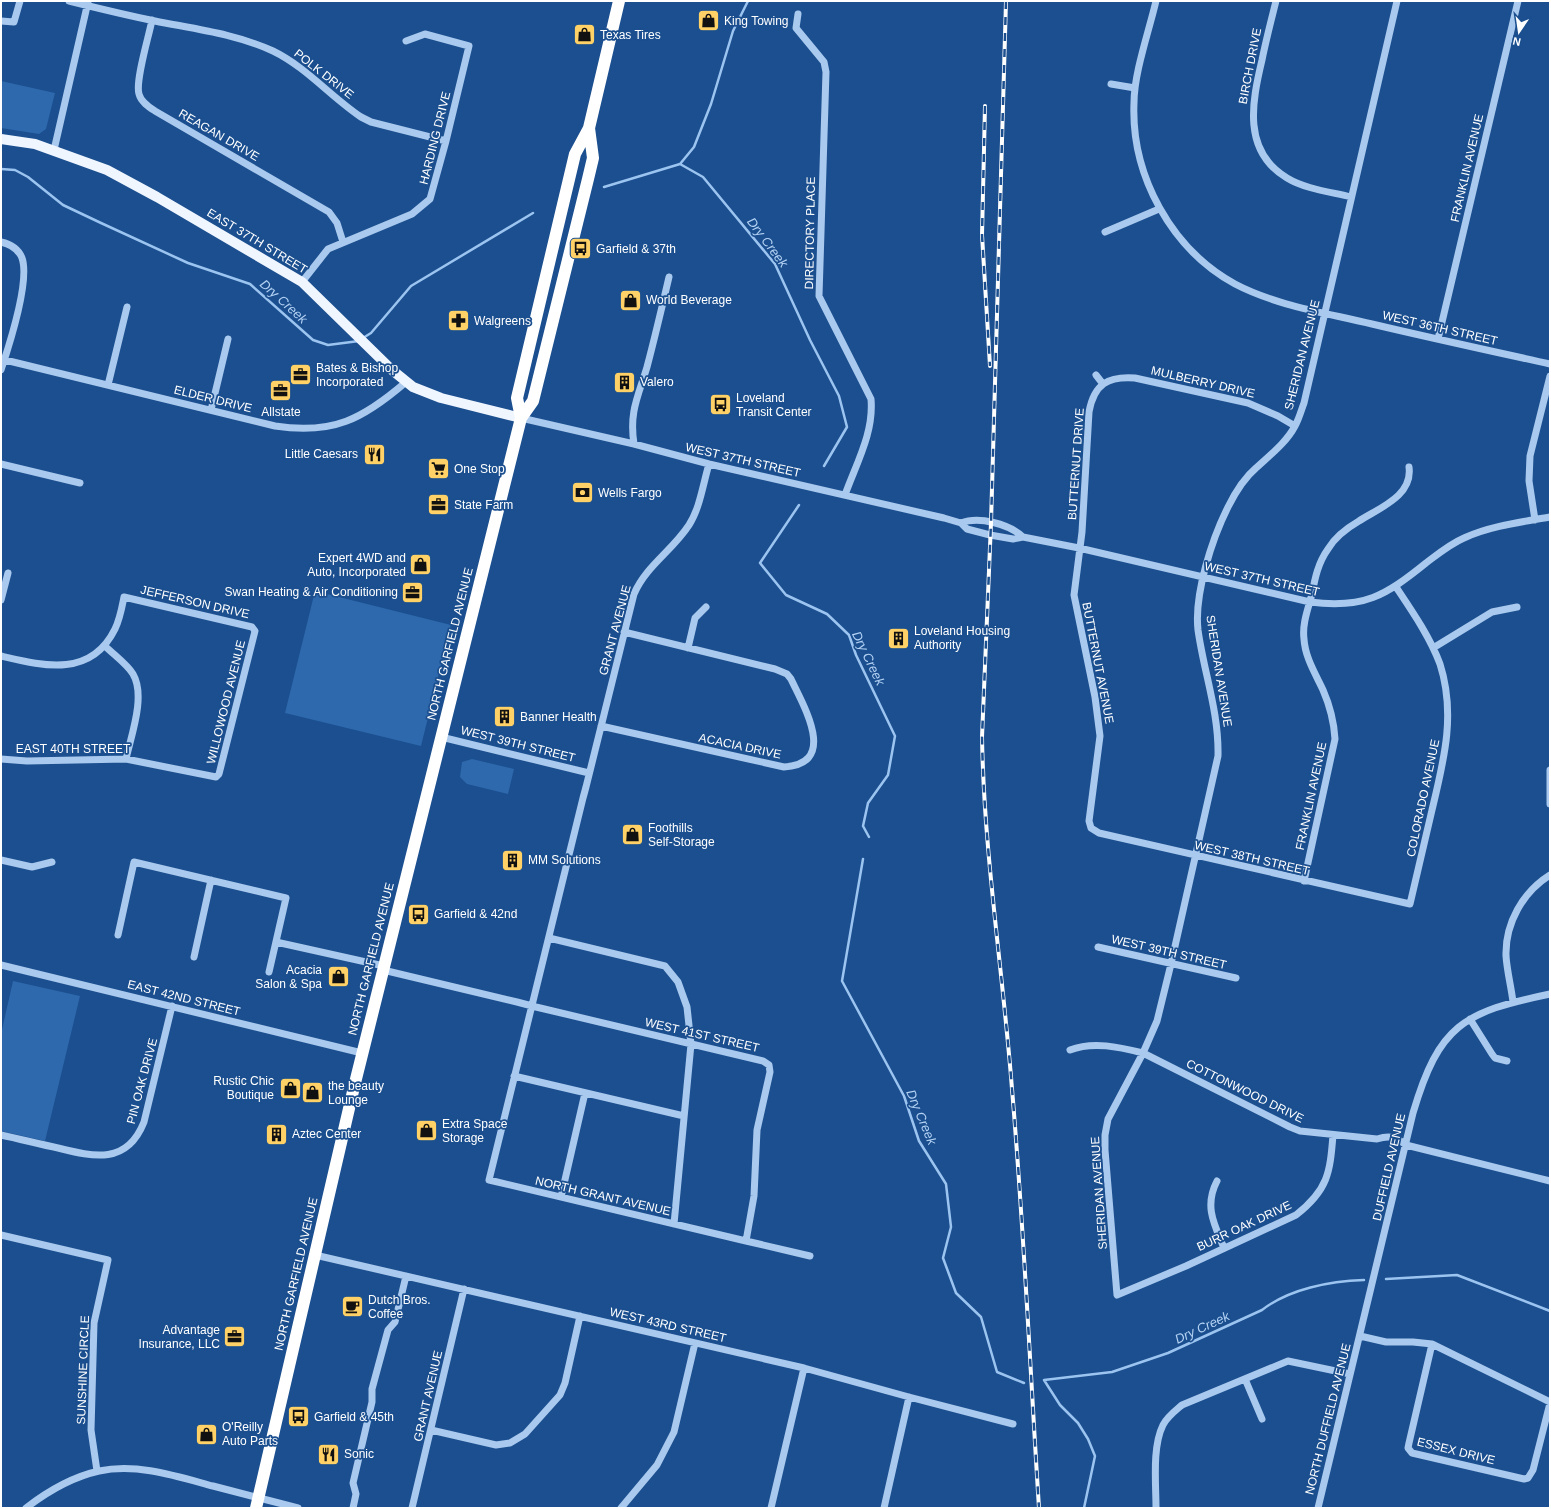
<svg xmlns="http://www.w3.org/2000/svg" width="1551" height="1509" viewBox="0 0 1551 1509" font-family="Arial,sans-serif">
<rect width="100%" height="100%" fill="#1b4f8f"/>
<path fill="#2e69ad" d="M1,81L55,93L46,129L39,134L1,128Z
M315,591L451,625L421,746L285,713Z
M472,759L514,769L508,794L467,784L460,777L462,762Z
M13,981L80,996L45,1141L1,1131V1034Z"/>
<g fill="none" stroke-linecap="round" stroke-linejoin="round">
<path stroke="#9cc4f0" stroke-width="2.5" d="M680,164L694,147L711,104L733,31L748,1
M1,169L15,170L28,177L63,205L101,223L188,263L250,284L313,340L328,345L359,341
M604,187L680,164L703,177L775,264L810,340L839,396L847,427L824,466
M363,338L371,333L411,286L533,213
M799,505L760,563L786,595L827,614L849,635L856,655L895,736L888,775L868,803L863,826L869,837
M863,859L842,981L904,1096L919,1141L946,1184L951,1227L943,1258L956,1293L981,1317L997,1372L1024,1383
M1386,1279L1457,1275L1550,1311
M1084,1508L1095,1456L1088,1439L1078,1423L1060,1405L1044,1380L1112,1372L1168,1353L1262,1310C1289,1289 1330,1281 1364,1280"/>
<path stroke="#a9c9ee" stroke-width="7" d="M69,1C97,8 126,15 155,21C195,29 236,34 273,51C306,67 330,96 361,117L371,122L446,141
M1156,1C1149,31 1134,73 1134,103C1131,175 1171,249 1235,284C1277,306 1327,313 1372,324C1431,338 1491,351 1550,364
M1276,1C1271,21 1266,40 1262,60C1252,102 1242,151 1287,178C1305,189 1331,192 1351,197
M798,14L796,28L824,62L826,72L819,296L871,399C874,433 856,464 845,495
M152,20C149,36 135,81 139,94C141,102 149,107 155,111L329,212L337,223L343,242
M1,21L14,22L20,1
M1111,84L1135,88
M54,150L88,2
M1105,232L1159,209
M1,242C10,244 18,248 22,258C30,281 9,346 1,370
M302,282L328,249L412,214L430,199L446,141L469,46L425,34L406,41
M1438,339L1518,1
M1,359L275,426C333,435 363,419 406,382
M1096,375L1103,384
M108,385L127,307
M211,410L228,339
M521,418L634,444L709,464L944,518L961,523L967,529L990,535L1013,539L1023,537L1079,548L1310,602C1364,609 1385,596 1426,563C1438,554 1450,544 1464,538C1490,526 1522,522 1550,517
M1295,426L1278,416L1248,403L1135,378C1108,376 1094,384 1089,412L1082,532L1074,595L1095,697L1100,736L1089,821L1091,828L1099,833L1410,904C1417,873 1425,841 1432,810C1444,760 1456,714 1440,664C1430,637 1412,611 1396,587
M634,444C629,412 638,397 647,367C655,337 662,307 669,277
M1,464L80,483
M1535,520L1529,481L1530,456L1550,376
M961,523C979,516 1009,524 1023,537
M1,600L8,573
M105,646C114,655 127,664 133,674C146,696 131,736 126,759
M688,648L695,618L706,607
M1433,648L1492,612L1517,607
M1,656C44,666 91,678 115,629C120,619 122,607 124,597L252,627L255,631L219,774L216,777L126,759L27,761L1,759
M601,726L784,767C839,764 803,705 791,679L787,674L775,669L624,632
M441,737L589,773
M1550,770V804
M1,860L32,867L52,862
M1304,881L1335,739C1334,722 1330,706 1323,690C1315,673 1305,657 1304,639C1302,624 1308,609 1312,594C1315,578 1318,563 1328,549C1335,537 1347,528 1359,521C1379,508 1413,496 1409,467
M118,935L134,862L286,898L269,972
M549,938L665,966L678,982L687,1007L691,1044L674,1224
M276,942L384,966
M1098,947L1236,978
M194,957L211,880
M1,965L362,1053
M383,970L517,1002L536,1007L763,1061L769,1065L770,1072L757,1130L754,1196L746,1241L489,1180C520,1052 552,925 583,798L586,787L634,594C646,566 672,551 689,525C700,508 703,484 709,464
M1513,1002C1511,986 1507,971 1506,956C1505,923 1523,892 1550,875
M1470,1019L1492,1054L1495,1058L1507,1061
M1070,1050C1093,1041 1119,1047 1143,1053L1290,1127L1300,1131L1377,1139C1390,1135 1396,1137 1406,1145L1550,1181
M514,1076L684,1116
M1,1135C20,1139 39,1144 58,1148C94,1157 127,1165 144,1122L172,1006
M1333,1135C1330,1173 1328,1190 1296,1215L1186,1266L1117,1295L1105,1150V1135L1108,1119L1143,1053L1157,1021L1171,964L1218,756C1219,712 1204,673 1198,630C1194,594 1212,539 1228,507C1235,493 1244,478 1256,468C1270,455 1286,443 1295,426C1299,419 1301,411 1304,403L1397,1
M1217,1181C1204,1206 1214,1224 1224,1248
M561,1197L585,1093
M1,1235L108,1260L94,1323L91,1430L97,1471
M746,1241L810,1256
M315,1255L804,1368L909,1397L1013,1424
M1360,1336L1386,1342H1413L1432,1344L1550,1402
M1432,1344L1409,1443L1408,1448L1412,1453L1524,1479L1528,1478L1533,1470L1550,1403
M1245,1379L1262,1419
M431,1430L496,1445L510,1443L525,1434L560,1395L565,1383L580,1316
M26,1508C48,1491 72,1477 99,1471C137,1463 176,1476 213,1486C241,1493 270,1501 298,1508
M353,1508L356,1494L353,1483L372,1402V1389L388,1330L395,1322L406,1276
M412,1508L464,1289
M621,1508L657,1465L674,1432L695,1343
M771,1508L804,1368
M884,1508L909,1397
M1156,1508C1156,1484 1152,1447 1163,1425C1167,1417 1175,1411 1182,1405L1288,1361L1350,1374
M1318,1508L1413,1113C1439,1025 1463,1012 1550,994"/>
<path stroke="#f0f6ff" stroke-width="10" d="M1,139L35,144L107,170L157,197L302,282L392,370L413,387L441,398L521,418"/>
<path stroke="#fff" stroke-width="12" d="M521,418L517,398L575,154L589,128L619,1
M256,1508L354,1087L521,418L533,401L588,179L593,158L589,128"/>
<defs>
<path id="rail" d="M1006,1L991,523L982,737C984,855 1003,972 1012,1089C1024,1229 1030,1369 1039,1508
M985,106L982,235L990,366"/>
</defs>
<use href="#rail" stroke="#fff" stroke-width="4"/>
<use href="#rail" stroke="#1b4f8f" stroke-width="2.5" stroke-dasharray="8" stroke-linecap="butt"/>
</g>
<defs>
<symbol id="shop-square" viewBox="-11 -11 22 22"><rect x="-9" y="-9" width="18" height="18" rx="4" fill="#ffd166" stroke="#1b4f8f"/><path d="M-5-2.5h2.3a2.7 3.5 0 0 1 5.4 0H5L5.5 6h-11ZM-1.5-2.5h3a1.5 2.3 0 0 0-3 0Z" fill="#111"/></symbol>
<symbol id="bus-square" viewBox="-11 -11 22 22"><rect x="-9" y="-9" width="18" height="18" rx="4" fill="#ffd166" stroke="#1b4f8f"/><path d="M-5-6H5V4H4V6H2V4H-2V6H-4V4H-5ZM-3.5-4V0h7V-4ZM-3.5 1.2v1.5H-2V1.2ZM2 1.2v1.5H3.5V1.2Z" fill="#111"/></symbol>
<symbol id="pharmacy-square" viewBox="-11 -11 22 22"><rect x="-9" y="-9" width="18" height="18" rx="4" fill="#ffd166" stroke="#1b4f8f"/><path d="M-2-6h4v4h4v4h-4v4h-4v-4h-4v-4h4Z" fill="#111"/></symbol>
<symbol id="office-square" viewBox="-11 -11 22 22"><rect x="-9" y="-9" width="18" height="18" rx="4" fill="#ffd166" stroke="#1b4f8f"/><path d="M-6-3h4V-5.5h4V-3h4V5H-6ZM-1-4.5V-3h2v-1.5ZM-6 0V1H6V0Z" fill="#111"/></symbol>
<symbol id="building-square" viewBox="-11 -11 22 22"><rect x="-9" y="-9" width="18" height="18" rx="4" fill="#ffd166" stroke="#1b4f8f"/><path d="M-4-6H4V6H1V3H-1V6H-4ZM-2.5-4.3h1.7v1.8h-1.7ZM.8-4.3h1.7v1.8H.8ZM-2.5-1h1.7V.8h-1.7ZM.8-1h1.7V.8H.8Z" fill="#111"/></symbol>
<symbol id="restaurant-square" viewBox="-11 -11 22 22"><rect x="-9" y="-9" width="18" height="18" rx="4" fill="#ffd166" stroke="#1b4f8f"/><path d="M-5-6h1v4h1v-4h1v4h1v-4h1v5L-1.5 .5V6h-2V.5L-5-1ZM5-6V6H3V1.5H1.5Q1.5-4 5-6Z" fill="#111"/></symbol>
<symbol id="supermarket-square" viewBox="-11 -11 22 22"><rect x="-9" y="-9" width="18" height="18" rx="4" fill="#ffd166" stroke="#1b4f8f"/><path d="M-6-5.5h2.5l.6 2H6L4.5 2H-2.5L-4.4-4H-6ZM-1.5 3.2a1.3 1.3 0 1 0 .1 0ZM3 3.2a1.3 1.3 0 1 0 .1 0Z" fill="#111"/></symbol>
<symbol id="bank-square" viewBox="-11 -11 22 22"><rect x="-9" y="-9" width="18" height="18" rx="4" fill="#ffd166" stroke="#1b4f8f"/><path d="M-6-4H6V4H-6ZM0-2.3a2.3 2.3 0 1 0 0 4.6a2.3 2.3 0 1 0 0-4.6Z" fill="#111"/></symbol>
<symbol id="cafe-square" viewBox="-11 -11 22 22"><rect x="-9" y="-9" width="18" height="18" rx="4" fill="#ffd166" stroke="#1b4f8f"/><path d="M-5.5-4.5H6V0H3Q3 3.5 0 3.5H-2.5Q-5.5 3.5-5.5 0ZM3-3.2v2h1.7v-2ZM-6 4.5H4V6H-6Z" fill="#111"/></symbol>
</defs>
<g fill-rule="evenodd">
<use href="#shop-square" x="696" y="8" width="25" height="25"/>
<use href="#shop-square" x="572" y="22" width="25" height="25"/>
<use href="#bus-square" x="568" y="236" width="25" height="25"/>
<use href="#shop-square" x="618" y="288" width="25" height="25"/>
<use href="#pharmacy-square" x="446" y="308" width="25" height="25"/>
<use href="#office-square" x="288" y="362" width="25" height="25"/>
<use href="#building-square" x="612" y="370" width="25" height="25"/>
<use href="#office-square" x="268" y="378" width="25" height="25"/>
<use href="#bus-square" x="708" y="392" width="25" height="25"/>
<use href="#restaurant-square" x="362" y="442" width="25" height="25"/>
<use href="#supermarket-square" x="426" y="456" width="25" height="25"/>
<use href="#bank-square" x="570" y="480" width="25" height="25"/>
<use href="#office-square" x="426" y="492" width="25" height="25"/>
<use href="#shop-square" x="408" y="552" width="25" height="25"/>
<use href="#office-square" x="400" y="580" width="25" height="25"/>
<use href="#building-square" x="886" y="626" width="25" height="25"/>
<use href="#building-square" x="492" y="704" width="25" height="25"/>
<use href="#shop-square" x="620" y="822" width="25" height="25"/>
<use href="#building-square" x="500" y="848" width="25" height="25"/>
<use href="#bus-square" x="406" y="902" width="25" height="25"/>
<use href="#shop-square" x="326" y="964" width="25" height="25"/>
<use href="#shop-square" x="278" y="1076" width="25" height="25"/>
<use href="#shop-square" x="300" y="1080" width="25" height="25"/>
<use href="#shop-square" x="414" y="1118" width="25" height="25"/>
<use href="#building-square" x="264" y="1122" width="25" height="25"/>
<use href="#cafe-square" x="340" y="1294" width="25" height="25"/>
<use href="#office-square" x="222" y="1324" width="25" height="25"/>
<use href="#bus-square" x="286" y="1404" width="25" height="25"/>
<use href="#shop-square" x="194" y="1422" width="25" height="25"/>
<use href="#restaurant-square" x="316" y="1442" width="25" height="25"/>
</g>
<g text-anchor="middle" stroke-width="3.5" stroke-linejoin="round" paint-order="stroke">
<g font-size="12" fill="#fff" stroke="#1b4f8f" text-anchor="start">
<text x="724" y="25">King Towing</text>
<text x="600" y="39">Texas Tires</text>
<text x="596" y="253">Garfield &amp; 37th</text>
<text x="646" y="304">World Beverage</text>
<text x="474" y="325">Walgreens</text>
<text x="316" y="372">Bates &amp; Bishop<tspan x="316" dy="14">Incorporated</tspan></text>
<text x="640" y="386">Valero</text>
<text x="736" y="402">Loveland<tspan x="736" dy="14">Transit Center</tspan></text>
<text x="281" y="416" text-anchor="middle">Allstate</text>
<text x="358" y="458" text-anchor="end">Little Caesars</text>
<text x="454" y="473">One Stop</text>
<text x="598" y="497">Wells Fargo</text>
<text x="454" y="509">State Farm</text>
<text x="406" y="562" text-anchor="end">Expert 4WD and<tspan x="406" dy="14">Auto, Incorporated</tspan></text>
<text x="398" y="596" text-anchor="end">Swan Heating &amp; Air Conditioning</text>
<text x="914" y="635">Loveland Housing<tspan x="914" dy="14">Authority</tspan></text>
<text x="520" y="721">Banner Health</text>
<text x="648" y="832">Foothills<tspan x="648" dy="14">Self-Storage</tspan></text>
<text x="528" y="864">MM Solutions</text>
<text x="434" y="918">Garfield &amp; 42nd</text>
<text x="322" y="974" text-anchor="end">Acacia<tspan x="322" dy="14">Salon &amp; Spa</tspan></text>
<text x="274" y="1085" text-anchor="end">Rustic Chic<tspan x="274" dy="14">Boutique</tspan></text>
<text x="328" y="1090">the beauty<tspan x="328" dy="14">Lounge</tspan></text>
<text x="442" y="1128">Extra Space<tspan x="442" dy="14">Storage</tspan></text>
<text x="292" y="1138">Aztec Center</text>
<text x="368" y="1304">Dutch Bros.<tspan x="368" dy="14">Coffee</tspan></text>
<text x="220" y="1334" text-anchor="end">Advantage<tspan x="220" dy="14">Insurance, LLC</tspan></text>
<text x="314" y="1421">Garfield &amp; 45th</text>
<text x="222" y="1431">O'Reilly<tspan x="222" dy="14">Auto Parts</tspan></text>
<text x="344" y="1458">Sonic</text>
</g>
<g font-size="12" fill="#fff" stroke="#1b4f8f">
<text transform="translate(1250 66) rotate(-79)" y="4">BIRCH DRIVE</text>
<text transform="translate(324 74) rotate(38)" y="4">POLK DRIVE</text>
<text transform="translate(219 135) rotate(30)" y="4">REAGAN DRIVE</text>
<text transform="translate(435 138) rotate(-76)" y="4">HARDING DRIVE</text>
<text transform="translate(1467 168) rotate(-77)" y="4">FRANKLIN AVENUE</text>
<text transform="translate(810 233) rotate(-89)" y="4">DIRECTORY PLACE</text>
<text transform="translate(257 241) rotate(31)" y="4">EAST 37TH STREET</text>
<text transform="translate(1440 328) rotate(13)" y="4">WEST 36TH STREET</text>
<text transform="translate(1302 355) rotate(-76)" y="4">SHERIDAN AVENUE</text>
<text transform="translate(1203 382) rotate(13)" y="4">MULBERRY DRIVE</text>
<text transform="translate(213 399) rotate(14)" y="4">ELDER DRIVE</text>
<text transform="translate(743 460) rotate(13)" y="4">WEST 37TH STREET</text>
<text transform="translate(1076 464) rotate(-86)" y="4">BUTTERNUT DRIVE</text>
<text transform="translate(1262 579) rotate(13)" y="4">WEST 37TH STREET</text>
<text transform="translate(195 602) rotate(13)" y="4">JEFFERSON DRIVE</text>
<text transform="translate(615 630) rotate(-75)" y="4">GRANT AVENUE</text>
<text transform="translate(450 644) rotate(-76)" y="4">NORTH GARFIELD AVENUE</text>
<text transform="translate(1098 663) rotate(79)" y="4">BUTTERNUT AVENUE</text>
<text transform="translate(1219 671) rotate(81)" y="4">SHERIDAN AVENUE</text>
<text transform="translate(226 702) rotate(-76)" y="4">WILLOWOOD AVENUE</text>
<text transform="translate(518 744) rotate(14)" y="4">WEST 39TH STREET</text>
<text transform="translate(740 746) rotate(12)" y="4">ACACIA DRIVE</text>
<text x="73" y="753">EAST 40TH STREET</text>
<text transform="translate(1311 796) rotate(-78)" y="4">FRANKLIN AVENUE</text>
<text transform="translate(1423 798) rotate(-78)" y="4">COLORADO AVENUE</text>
<text transform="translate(1252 858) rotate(13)" y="4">WEST 38TH STREET</text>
<text transform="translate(1169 952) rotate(13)" y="4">WEST 39TH STREET</text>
<text transform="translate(371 959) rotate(-76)" y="4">NORTH GARFIELD AVENUE</text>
<text transform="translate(184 998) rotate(14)" y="4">EAST 42ND STREET</text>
<text transform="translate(702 1035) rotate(13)" y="4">WEST 41ST STREET</text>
<text transform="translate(142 1081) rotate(-75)" y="4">PIN OAK DRIVE</text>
<text transform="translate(1245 1091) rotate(26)" y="4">COTTONWOOD DRIVE</text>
<text transform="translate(1389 1167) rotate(-77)" y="4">DUFFIELD AVENUE</text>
<text transform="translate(1099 1193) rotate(-94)" y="4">SHERIDAN AVENUE</text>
<text transform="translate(603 1196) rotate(13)" y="4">NORTH GRANT AVENUE</text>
<text transform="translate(1244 1226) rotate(-25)" y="4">BURR OAK DRIVE</text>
<text transform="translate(296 1274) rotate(-77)" y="4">NORTH GARFIELD AVENUE</text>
<text transform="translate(668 1325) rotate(13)" y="4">WEST 43RD STREET</text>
<text transform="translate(83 1370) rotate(-88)" y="4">SUNSHINE CIRCLE</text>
<text transform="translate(428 1396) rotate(-77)" y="4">GRANT AVENUE</text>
<text transform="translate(1328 1419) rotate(-76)" y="4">NORTH DUFFIELD AVENUE</text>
<text transform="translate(1456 1451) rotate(14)" y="4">ESSEX DRIVE</text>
</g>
<g font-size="13" font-style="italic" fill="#b5d3f5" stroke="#1b4f8f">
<text transform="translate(768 242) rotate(53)" y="5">Dry Creek</text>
<text transform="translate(284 301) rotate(42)" y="5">Dry Creek</text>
<text transform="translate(869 658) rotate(64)" y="5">Dry Creek</text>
<text transform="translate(922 1117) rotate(67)" y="5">Dry Creek</text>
<text transform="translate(1202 1327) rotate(-25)" y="5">Dry Creek</text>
</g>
</g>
<rect width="1551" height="1509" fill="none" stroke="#ffffff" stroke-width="4"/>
<g transform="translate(1519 32) rotate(193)" stroke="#1b4f8f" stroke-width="3" paint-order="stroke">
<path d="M0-3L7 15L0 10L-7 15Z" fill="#ffffff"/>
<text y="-6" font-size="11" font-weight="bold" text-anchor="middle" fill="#ffffff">N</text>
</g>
</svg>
